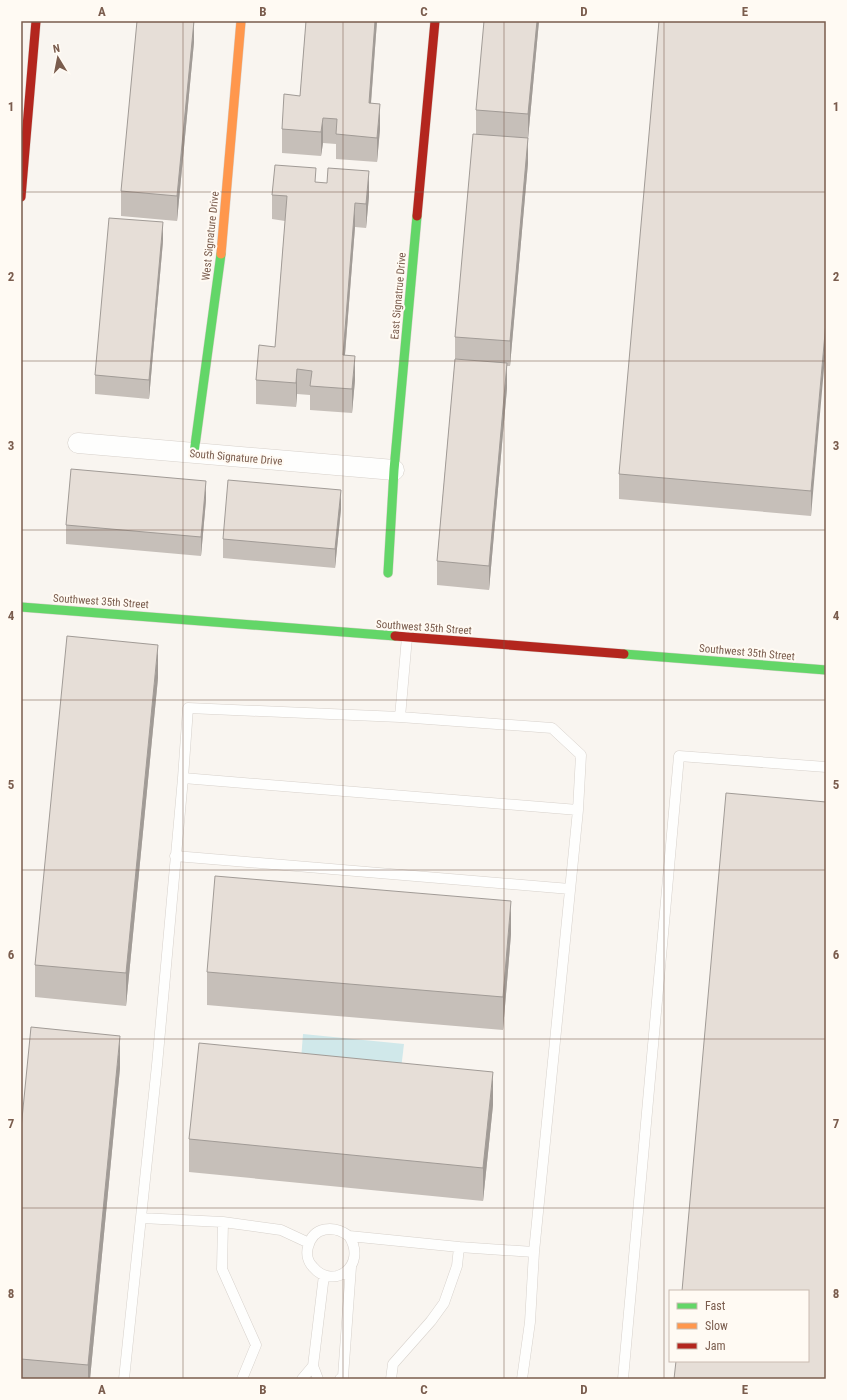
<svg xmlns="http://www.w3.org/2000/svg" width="847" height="1400" viewBox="0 0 847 1400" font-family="'Roboto Condensed',sans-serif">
<rect width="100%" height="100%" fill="#f9f5f0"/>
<path fill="#d0e8ea" d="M303,1034L404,1044L401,1069L301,1060Z"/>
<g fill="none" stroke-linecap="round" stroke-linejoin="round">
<defs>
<path id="lane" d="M400,717L552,728L581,755L578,810L183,778L188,708L400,717L407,637
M175,856L570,889
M141,1218L223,1222L281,1230L309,1243
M223,1222L222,1269L256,1345L242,1379
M349,1236C368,1266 333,1291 313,1267C308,1262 306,1254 308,1247C313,1226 334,1225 349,1236L459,1247L534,1252L578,810
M124,1379L157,1065L183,778
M302,1379L313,1366
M318,1379L313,1366L324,1275
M340,1379L343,1377L351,1267
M391,1379L393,1364L431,1321L444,1303L457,1266L459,1247
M522,1379L530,1322L534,1252
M623,1379L679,756L826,767"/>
<path id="street" d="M78,443L394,470"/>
<path id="fast" d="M194,453L221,254
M388,573L394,470L417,216
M21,607L395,636
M624,654L826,670"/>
<path id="slow" d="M221,254L241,21"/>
<path id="jam" d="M21,197L36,21
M417,216L435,21
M395,636L624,654"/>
</defs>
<use href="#lane" stroke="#d7d1cb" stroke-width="11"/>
<use href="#street" stroke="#d7d1cb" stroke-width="21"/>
<use href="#fast" stroke="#d9d2cb" stroke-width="10"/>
<use href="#slow" stroke="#d9d2cb" stroke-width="10"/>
<use href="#jam" stroke="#d9d2cb" stroke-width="10"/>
<use href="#lane" stroke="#fefefd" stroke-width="10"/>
<use href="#street" stroke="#fefefd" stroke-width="20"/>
<use href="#fast" stroke="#63d668" stroke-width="9"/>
<use href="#slow" stroke="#ff974d" stroke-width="9"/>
<use href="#jam" stroke="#b3261e" stroke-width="9"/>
</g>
<path fill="#c6bfb9" d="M194,21V42L177,221L121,216V191Z
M306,21H377L371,104L380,129L377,162L336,159V144L323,143L321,156L282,153V129L300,96Z
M539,21L528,139V163L510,366H507V388L489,590L437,585V561L455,359V337L476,134V110Z
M826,21L811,516L619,499V474Z
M316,182L369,196L366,228L355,227L345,355L355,380L352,413L310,410V395L297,394L296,407L256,404V380L275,347L285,221L272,219V195Z
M163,241L149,399L95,394V375Z
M206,500L201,556L66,544V525Z
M341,509L335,568L223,558V539Z
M158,678L126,1006L35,997V965Z
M511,934L503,1030L207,1005V972Z
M120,1068L90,1379H21V1129Z
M493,1105L483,1201L189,1172V1139Z"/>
<path fill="#a19b96" d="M194,21V42L177,221V196Z
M375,21H377L369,128V103Z
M537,21H539L528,139V114Z
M380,104V129L377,162V138Z
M323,118V143L321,156V132Z
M528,138V163L510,366V341Z
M369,171V196L366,228V204Z
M355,203V227L343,379V355Z
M163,222V241L149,399V380Z
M826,322V346L811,516V491Z
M355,356V380L352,413V389Z
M507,363V388L489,590V566Z
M297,369V394L296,407V383Z
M206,481V500L201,556V537Z
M341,490V509L335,568V549Z
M158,645V678L126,1006V973Z
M511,901V934L503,1030V997Z
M120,1036V1068L90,1379H88V1365Z
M493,1072V1105L483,1201V1168Z"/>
<path fill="#e6ded7" stroke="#a19b96" d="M137,21H194L177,196L121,191Z
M306,21H375L369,103L380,104L377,138L336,134L337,119L323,118L321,132L282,129L284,94L300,96Z
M484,21H537L528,114L476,110Z
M659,21H826V322L811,491L619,474Z
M473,134L528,138L510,341L455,337Z
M275,165L316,168L315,182L327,183L328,168L369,171L366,204L355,203L343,355L355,356L352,389L310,386L312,371L297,369L296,383L256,380L259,345L275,347L287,196L272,195Z
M109,218L163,222L149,380L95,375Z
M455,359L507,363L489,566L437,561Z
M71,469L206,481L201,537L66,525Z
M228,480L341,490L335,549L223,539Z
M67,636L158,645L126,973L35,965Z
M726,793L826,802V1379H674L676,1361H808V1291H682Z
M215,876L511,901L503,997L207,972Z
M31,1027L120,1036L88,1365L21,1359V1129Z
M199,1043L493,1072L483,1168L189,1139Z"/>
<path fill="none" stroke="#7a5c4d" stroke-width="1" stroke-opacity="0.55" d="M183,21V1379M343,21V1379M504,21V1379M664,21V1379M21,192H826M21,361H826M21,530H826M21,700H826M21,870H826M21,1039H826M21,1208H826"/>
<g text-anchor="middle" stroke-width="4" stroke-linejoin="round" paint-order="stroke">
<g font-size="11" fill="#7a5c4d" stroke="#fffaf3">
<text transform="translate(210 236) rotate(-84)" y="4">West Signature Drive</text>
<text transform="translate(398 296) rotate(-85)" y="4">East Signatrue Drive</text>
<text transform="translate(236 457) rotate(5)" y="4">South Signature Drive</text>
<text transform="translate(101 601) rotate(4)" y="4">Southwest 35th Street</text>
<text transform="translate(424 627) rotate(4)" y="4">Southwest 35th Street</text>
<text transform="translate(747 652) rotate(5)" y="4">Southwest 35th Street</text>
</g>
</g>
<rect width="847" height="1400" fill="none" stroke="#fffaf3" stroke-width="44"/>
<rect x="669" y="1290" width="140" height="72" fill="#fffaf3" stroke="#cabbb1"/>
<rect x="677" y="1303" width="20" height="6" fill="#63d668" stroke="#cabbb1"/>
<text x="705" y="1310" font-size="12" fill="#7a5c4d">Fast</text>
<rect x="677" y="1323" width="20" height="6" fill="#ff974d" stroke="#cabbb1"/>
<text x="705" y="1330" font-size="12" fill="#7a5c4d">Slow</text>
<rect x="677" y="1343" width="20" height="6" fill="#b3261e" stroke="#cabbb1"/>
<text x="705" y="1350" font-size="12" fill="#7a5c4d">Jam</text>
<g transform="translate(58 58) rotate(350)" stroke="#fffaf3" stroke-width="3" paint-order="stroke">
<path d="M0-3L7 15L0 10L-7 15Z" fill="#7a5c4d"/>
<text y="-6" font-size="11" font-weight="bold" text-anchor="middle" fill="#7a5c4d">N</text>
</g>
<rect x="22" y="22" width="803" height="1356" fill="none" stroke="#7a5c4d" stroke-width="1.5"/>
<g font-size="13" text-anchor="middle" font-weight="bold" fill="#7a5c4d">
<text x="102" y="16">A</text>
<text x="263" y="16">B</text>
<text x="424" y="16">C</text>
<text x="584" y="16">D</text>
<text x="745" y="16">E</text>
<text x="11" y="111">1</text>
<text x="836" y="111">1</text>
<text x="11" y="281">2</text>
<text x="836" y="281">2</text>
<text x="11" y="450">3</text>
<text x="836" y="450">3</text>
<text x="11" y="620">4</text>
<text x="836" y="620">4</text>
<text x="11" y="789">5</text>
<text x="836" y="789">5</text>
<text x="11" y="959">6</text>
<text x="836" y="959">6</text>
<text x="11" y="1128">7</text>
<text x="836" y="1128">7</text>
<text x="11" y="1298">8</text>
<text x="836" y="1298">8</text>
<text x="102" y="1394">A</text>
<text x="263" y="1394">B</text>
<text x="424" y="1394">C</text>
<text x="584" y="1394">D</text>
<text x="745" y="1394">E</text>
</g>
</svg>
